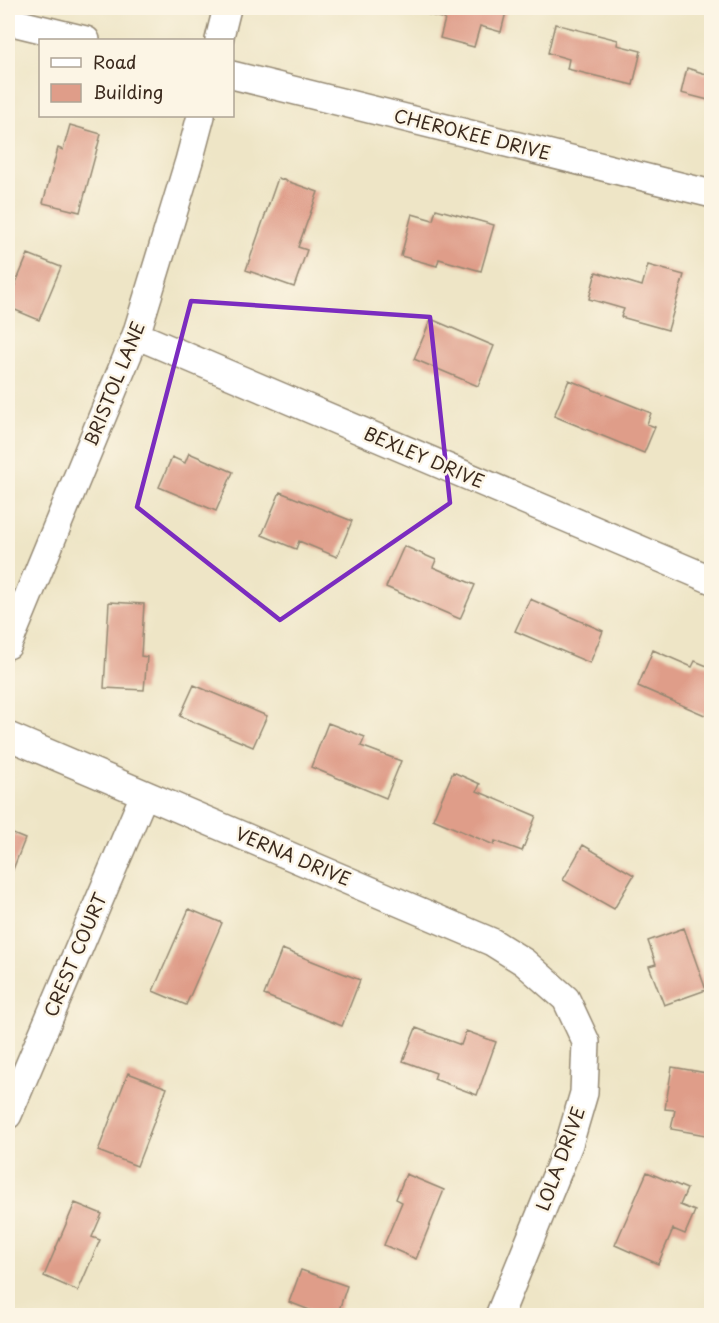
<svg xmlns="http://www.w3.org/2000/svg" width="719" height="1323" viewBox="0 0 719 1323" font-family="'Playpen Sans',sans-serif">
<rect width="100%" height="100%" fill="#fcf5e5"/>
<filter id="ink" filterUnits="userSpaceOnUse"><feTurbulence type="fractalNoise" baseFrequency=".0167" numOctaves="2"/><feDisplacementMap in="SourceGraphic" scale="12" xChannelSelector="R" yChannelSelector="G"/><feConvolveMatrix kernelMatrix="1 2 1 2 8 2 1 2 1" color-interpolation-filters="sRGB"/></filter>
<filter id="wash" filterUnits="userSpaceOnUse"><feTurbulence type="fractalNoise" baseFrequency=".008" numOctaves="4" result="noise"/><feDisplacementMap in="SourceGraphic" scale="24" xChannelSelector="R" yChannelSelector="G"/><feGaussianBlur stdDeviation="1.35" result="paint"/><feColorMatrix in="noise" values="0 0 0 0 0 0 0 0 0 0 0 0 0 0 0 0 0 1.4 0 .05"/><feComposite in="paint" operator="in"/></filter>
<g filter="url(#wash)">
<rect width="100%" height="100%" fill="#eee5c6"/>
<g id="blocks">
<path fill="#df9d89" d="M427,8H507L501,32L480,26L474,47L440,38L445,19L426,14Z
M555,24L618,40L617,45L641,51L633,85L567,69L569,59L548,53Z
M709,64L712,65V101L681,93L687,68L706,74Z
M70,125L101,134L80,212L43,203L58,148L63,150Z
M278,178L318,192L298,247L307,250L294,287L246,270Z
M436,209L494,225L481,271L439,259L437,266L401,256L412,214L433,220Z
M28,254L61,267L39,320L8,307V302Z
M648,265L684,275L668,330L621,317L624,309L589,299L596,272L642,286Z
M431,319L494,346L478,386L414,359Z
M569,380L651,413L647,424L655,427L644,453L554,416Z
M189,453L233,472L216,511L159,487L172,457L185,463Z
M280,492L352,521L337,557L299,541L296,549L262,535Z
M404,546L436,560L433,567L475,585L460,619L386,587Z
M530,599L603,631L590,663L515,631Z
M109,602L144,604L141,656L147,657L144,690L104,688Z
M653,650L692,667L695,661L712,668V706L707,716L638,686Z
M194,685L267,716L253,747L180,716Z
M328,723L365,737L361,746L401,761L386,798L311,767Z
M453,772L480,784L477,791L536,816L522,851L495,841L494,845L433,819Z
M8,832L25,839L12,872L8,870Z
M583,845L634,875L614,909L563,880Z
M189,909L222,923L186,1005L153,991Z
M684,928L706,990L664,1005L649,966L656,964L648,941Z
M282,949L360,980L342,1026L264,995Z
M416,1028L461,1045L466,1031L496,1042L477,1095L434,1079L436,1073L403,1061Z
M672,1067L712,1074V1136L671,1129L675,1110L665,1109Z
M128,1073L167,1088L137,1166L98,1151Z
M647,1172L687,1189L680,1205L695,1211L685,1234L673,1229L658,1264L615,1245Z
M406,1174L444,1190L416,1259L384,1245L402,1202L396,1199Z
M75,1203L102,1214L92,1237L100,1240L78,1291L44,1276Z
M301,1270L347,1286L337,1316H325L289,1302Z"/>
</g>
</g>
<g filter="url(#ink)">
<use href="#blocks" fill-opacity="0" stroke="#948872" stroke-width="1.5"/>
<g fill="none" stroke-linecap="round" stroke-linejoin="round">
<defs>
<path id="minor" d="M8,21L86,40
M219,40L227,8
M232,75L712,194
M136,335L712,580
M8,645L136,335L189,161L201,116
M8,736L492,942L524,962L566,999L586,1042L584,1093L569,1144L499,1316
M8,1115L144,795"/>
</defs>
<use href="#minor" stroke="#948872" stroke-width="30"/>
<use href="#minor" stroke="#fff" stroke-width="27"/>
</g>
</g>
<path fill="none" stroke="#7b2cbf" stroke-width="4.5" stroke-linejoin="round" d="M191,301L430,317L450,503L280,620L137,507Z"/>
<g text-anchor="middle" stroke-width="5" stroke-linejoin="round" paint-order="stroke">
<g font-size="18" fill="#3b2a1e" stroke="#fcf5e5">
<text transform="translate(472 135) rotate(14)" y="6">CHEROKEE DRIVE</text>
<text transform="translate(115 384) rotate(-68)" y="6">BRISTOL LANE</text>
<text transform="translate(424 458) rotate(23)" y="6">BEXLEY DRIVE</text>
<text transform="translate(293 857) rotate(23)" y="6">VERNA DRIVE</text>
<text transform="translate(76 955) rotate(-67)" y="6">CREST COURT</text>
<text transform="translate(561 1159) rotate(-70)" y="6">LOLA DRIVE</text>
</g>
</g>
<rect width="719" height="1323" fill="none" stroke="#fcf5e5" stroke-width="30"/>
<rect x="39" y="39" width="195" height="78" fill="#fcf5e5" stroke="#afa495" stroke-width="1.5"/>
<rect x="51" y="58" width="30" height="9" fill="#ffffff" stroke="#afa495" stroke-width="1.5"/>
<text x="93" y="69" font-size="18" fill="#3b2a1e">Road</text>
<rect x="51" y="84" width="30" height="18" fill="#df9d89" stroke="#afa495" stroke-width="1.5"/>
<text x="93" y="99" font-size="18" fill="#3b2a1e">Building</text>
</svg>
